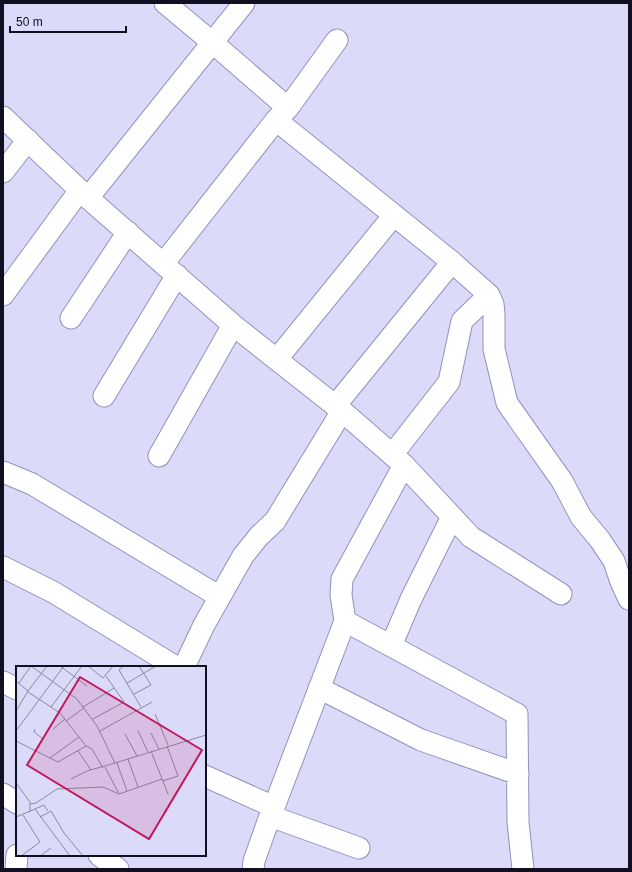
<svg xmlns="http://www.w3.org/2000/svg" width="632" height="872" viewBox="0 0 632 872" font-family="Helvetica,sans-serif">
<rect width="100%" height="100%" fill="#dbdbf9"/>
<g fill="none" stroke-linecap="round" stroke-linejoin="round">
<defs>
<path id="minor" d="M165,3L213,43L288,108
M3,117L88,198L233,325L342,411L275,521L259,536L243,556L204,625L184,667
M276,120L452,262L489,295L493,304L494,314V349L507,403L562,481L581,517L600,540L614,561L621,582L629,599
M3,172L28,140
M88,198L244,3
M163,264L276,120L288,108L337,40
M3,295L80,190
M71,318L128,232
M277,359L394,215
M104,396L177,275
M335,406L452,262
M342,411L404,465L471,537L561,594
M392,455L449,382L462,321L489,295
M159,456L233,325
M3,472L32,484L220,597
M3,567L53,592L176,667
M345,621L517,714L518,822L523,869
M391,646L411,599L452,517
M3,682L17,689
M319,688L421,740L518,774
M205,776L274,807
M3,794L17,803
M270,816L359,848
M99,855L118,869
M16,869L17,855
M253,869L254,861L270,816L274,807L345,621L341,595L342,579L404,465"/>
</defs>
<use href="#minor" stroke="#9290bf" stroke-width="23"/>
<use href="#minor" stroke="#fff" stroke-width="21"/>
</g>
<g transform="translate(16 666)">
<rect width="190" height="190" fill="#dbdbf9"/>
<path fill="none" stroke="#8a8aa2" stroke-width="1" d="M44,0L71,20M72,0L87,12L97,0M108,0L103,4L125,41M0,15L12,25L0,45M3,17L15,0L61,33L81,60L99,97L190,69M111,17L140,0M12,25L31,0M12,26L44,47L70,80L76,83L87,102M118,28L135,19L123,0M35,41L66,0M67,41L98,22M139,48L152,79M77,53L108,36L90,10M50,55L68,42M19,63L18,66L27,73M37,63L49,53M0,65L48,0M84,65L136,36M122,65L132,86M135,67L143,83M109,68L121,90M0,75L42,96L70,80M62,85L75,104M135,85L152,128M34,92L63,71M112,93L122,121M101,97L111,125M89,101L103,128M55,113L71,105L99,97M146,115L162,110L151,80M0,117L14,136V146M14,138L20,137L41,123L87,121L103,128L146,113M19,143L28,139L32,145M0,151L19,143L54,190M24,151L35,145L48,167L67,190M5,190L24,176L7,149M24,190L35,182"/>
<path fill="#c2185b" fill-opacity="0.15" stroke="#c2185b" stroke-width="2" d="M64,11L186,84L133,173L11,99Z"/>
<rect width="190" height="190" fill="none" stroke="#111020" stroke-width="2"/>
</g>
<rect width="632" height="872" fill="none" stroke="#111020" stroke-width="8"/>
<path d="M10 26v6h116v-6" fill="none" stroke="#111020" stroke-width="2"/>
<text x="16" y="26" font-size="12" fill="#111020" stroke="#dbdbf9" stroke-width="3" paint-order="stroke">50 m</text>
</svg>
